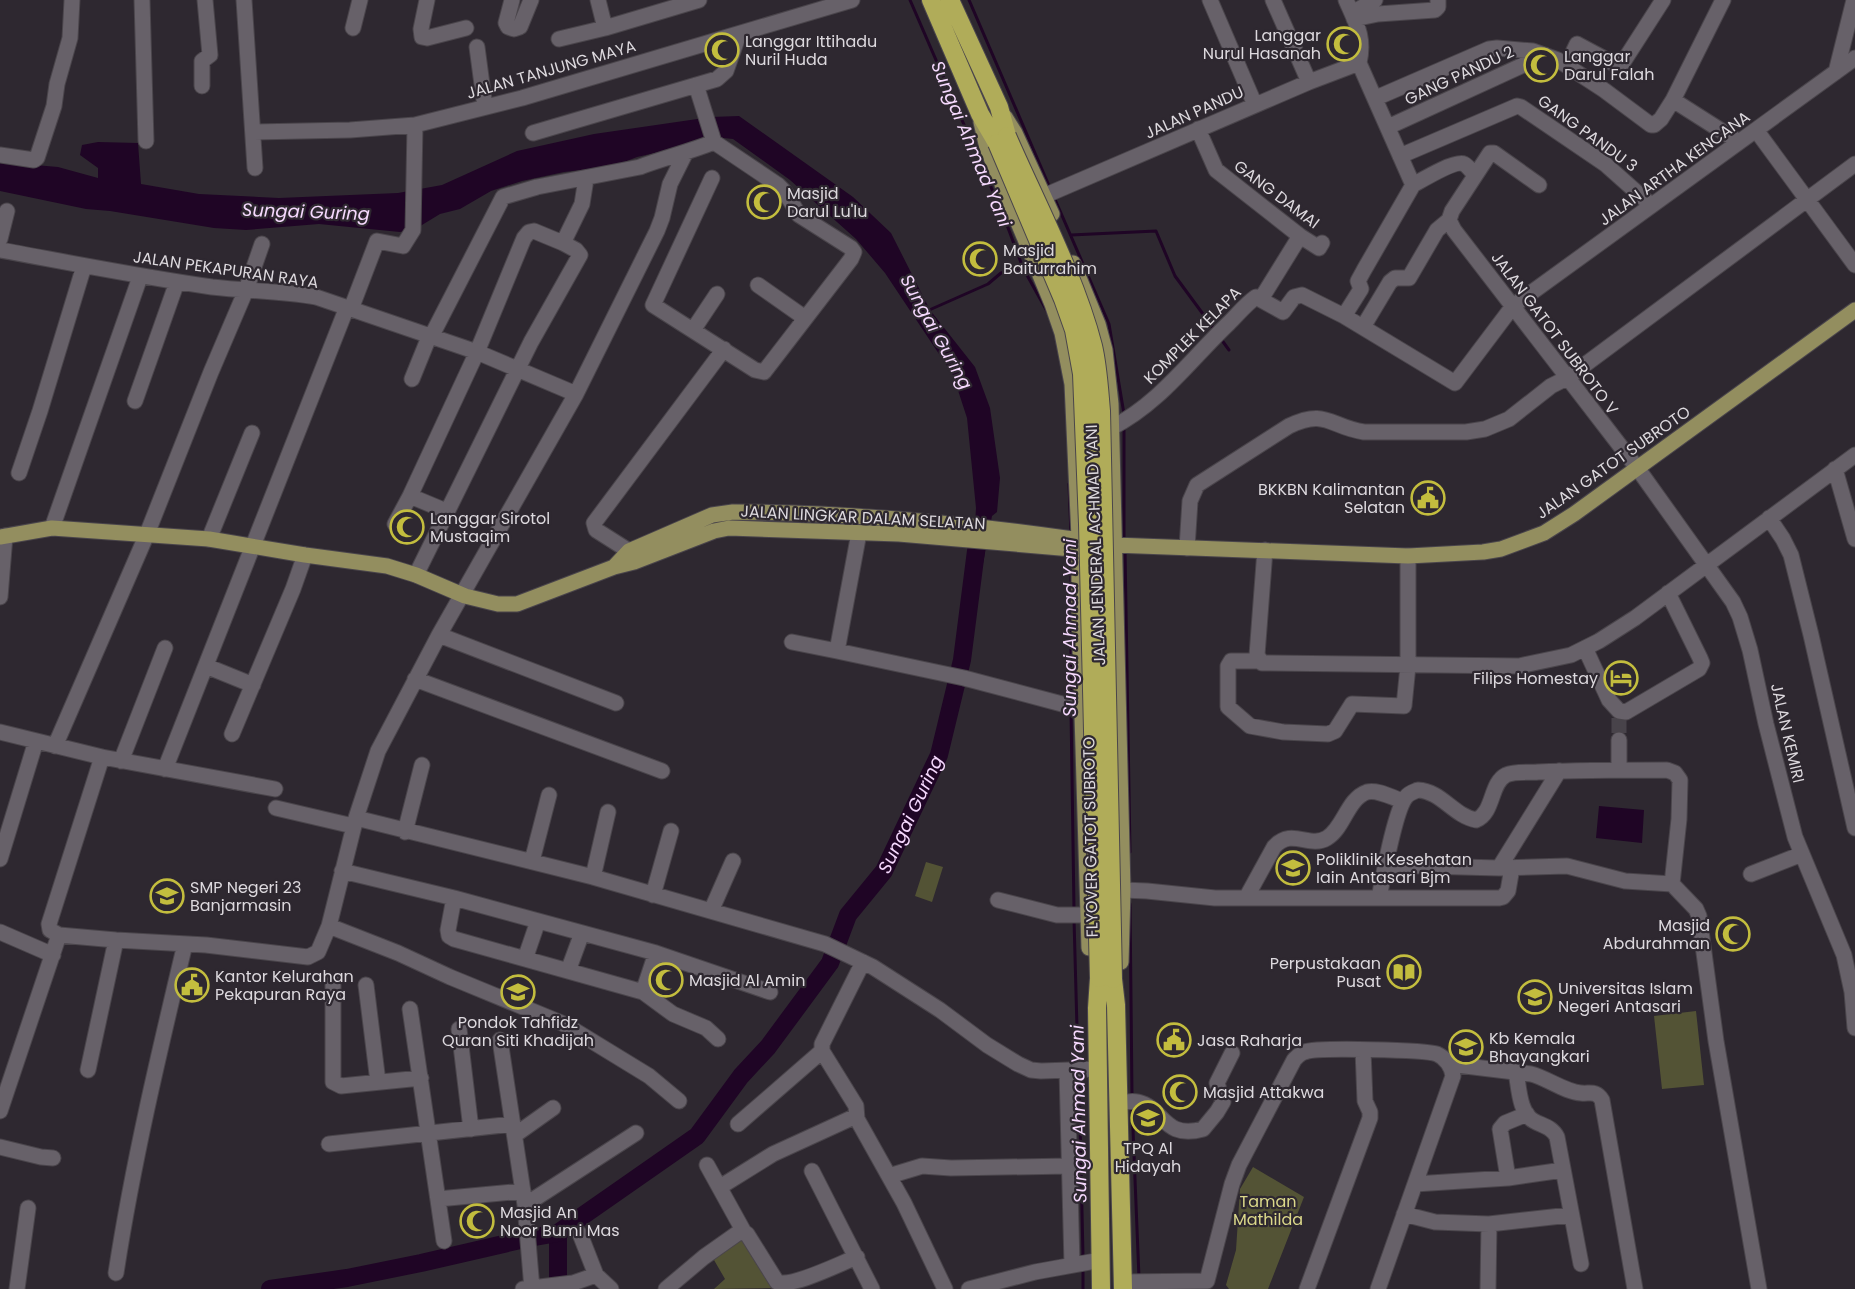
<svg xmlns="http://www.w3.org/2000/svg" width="1855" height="1289" viewBox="0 0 1855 1289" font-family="Poppins,sans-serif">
<rect width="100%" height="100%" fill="#2e2830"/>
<path fill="#535335" d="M926,862L943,867L932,902L915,896Z
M1696,1011L1704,1085L1662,1089L1654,1016Z
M1253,1167L1304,1197L1268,1289H1229L1226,1285L1236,1250L1240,1189Z
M741,1235L775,1288L714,1289L725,1279L714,1260Z"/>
<path fill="#1f0525" d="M739,116L853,197L891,233L930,310L975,367L990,408L1000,478L997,512L992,516L981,574L972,575L976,508L967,418L953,375L885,273L856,239L790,180L733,139L714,137L681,147L637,157L614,166L564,172L522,181L491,191L460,209L440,214L417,228L400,232L319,224L246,230L214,228L110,211L86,209L0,191V162L58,167L98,178V168L80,155L82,145L98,142L138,143L141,184L199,194L279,198L398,193L442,185L517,151L594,134L711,117Z
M1599,806L1644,810L1642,843L1596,838Z"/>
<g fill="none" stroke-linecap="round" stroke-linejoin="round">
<path stroke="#1f0525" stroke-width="3" d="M910,0L1004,217L1023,268L1048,313
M969,0L1050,188
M1054,197L1109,324L1124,414
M1071,235L1156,231L1175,276L1214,329
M927,311L988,284L1001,273L1023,268
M1221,339L1229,350
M1069,484L1071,534
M1124,540V427
M1125,550L1130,852
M1071,699V553
M1071,709L1074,909
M1130,904L1132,1095
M1074,919L1078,1065
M1079,1075L1083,1257
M1132,1105L1139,1278
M1083,1267V1289"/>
<g stroke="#1f0525" stroke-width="18">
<path d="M558,1233V1289"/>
<path id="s1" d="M270,1289L347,1278L421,1263L529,1238L558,1233L697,1136L741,1076L768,1047L830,963L848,915L884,871L939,755L962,660L976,551"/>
</g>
<path stroke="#48434a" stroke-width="15" stroke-dasharray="15 8" stroke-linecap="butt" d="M1619,718V740"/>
<defs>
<path id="minor" d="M142,0L146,141
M244,0L255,168
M427,0L421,29L422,37L427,38L466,28
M512,0L506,23L508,27L514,29L520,27L531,0
M598,0L605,28L699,0
M1210,0L1255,105
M1273,0L1309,82
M1346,0C1356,23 1365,37 1359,63
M1352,13L1375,0
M1354,19L1378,14L1435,10L1438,7V0
M353,28L360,0
M559,39L605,28
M477,47L485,107
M1359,63L1413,185
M1567,65L1577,44L1620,67L1663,0
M1836,72L1854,0
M696,85L714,142L778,185L785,192L799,215L851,248L854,252L851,259L764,372L755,370L653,305L712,178
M202,86V61L210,55L205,0
M1376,98L1489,49L1497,48L1533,51L1558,60L1604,90L1651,125H1654L1661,119L1673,100L1739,142
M1673,100L1723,0
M1388,127L1545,55
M1198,129L1216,170L1300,236L1319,248L1322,243
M1756,130L1855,265
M253,132L350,130L415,125L522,98L852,0
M533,133L717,79L726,71L739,34
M0,155L34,160L37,158L54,106L57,84L70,38L72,0
M1400,156L1517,106L1521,107L1605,164L1651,205
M1413,185C1422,180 1455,160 1464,164C1468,166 1472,172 1475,175
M1539,185L1494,153H1490L1452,211L1449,220L1454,230L1638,469L1733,602L1740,617L1750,650L1766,724L1795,837L1844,955L1852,992L1855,1028
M1044,196L1309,82L1359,63
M0,239L7,211
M0,250C71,263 141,277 212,287C247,291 282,291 316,297L477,352L576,394
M758,285L805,318
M1261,299L1300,236
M351,309L377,241L403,246L413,230L415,125
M1344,316L1361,289L1358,281L1364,270L1413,185
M1363,327L1390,282L1395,278H1409L1437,230L1449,220
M693,330L717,294
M431,337L503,197L537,187L640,167C664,158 689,152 714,142
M412,379L429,337
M135,401L177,282
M1111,428C1159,404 1191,359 1229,323C1238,314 1246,304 1256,297L1283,312L1294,297L1302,295L1344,316L1455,383L1513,306L1855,58
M1835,469L1855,539
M19,473L40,411L84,266
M410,496L446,511
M1769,518L1783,539L1791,555L1811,635L1855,828
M395,524L410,496L477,352L524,238L529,232L534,231L563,243L582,204L586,179
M52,528L140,277
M859,533L837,651L964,678L1062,704L1082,706
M209,539L252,433
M1187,548L1190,501L1197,485L1289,426C1326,408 1330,427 1364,432H1466L1485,429L1509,419L1551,386L1567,378L1855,164
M1265,550L1257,655L1262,663L1519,666L1571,655L1599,641L1635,618L1855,455
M629,551L596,530L594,523L724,349
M416,575L531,342L580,255L576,250L563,243
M0,597L5,536
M439,635L616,703
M792,642L837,651
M1585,648L1609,700L1619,711L1626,712L1699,669L1702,663L1700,658L1668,593
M1259,661H1231L1228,666V707L1250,726L1283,732L1328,734L1335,731L1352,704L1404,706L1408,666V556
M206,666L253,685
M415,679L662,771
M0,732L102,757L275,789
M232,734L293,589L305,555
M55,746L147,534L211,372L246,290L262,244
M102,757L49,924L50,930L59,935L116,940L206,945L308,957L318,952L329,926L356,818L378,751L439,635L576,394L657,231L662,218L670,184L685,154
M121,761L165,648
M165,769L347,307
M1619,770V740
M276,808L353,826
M356,818L593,877L825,944L873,967L940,1010L987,1045L1018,1064L1031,1070L1041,1071L1099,1069
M405,832L422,765
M0,859L36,741
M532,861L549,795
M1386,865L1499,868L1567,866L1625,881L1672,884
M1499,868L1559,771
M342,871L454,898L656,953L770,992
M1751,874L1802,854
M593,877L608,812
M1123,890L1147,891L1215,898H1499L1503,897L1508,891L1512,868
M653,895L671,831
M454,898L448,930L449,936L454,939L643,992L673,1014L706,1028L718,1039
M1246,898L1274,847C1292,827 1309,849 1327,838C1344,828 1347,799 1367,792C1377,789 1393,798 1403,801
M1379,898C1383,878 1395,810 1406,797C1409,793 1413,792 1418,790C1441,791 1454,816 1476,820C1494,813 1490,783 1506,775C1515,771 1529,773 1538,772C1581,770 1624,770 1667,770L1675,773L1680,780L1679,819L1672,884L1696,909L1699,916L1716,1041L1759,1289
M998,900L1057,915H1088
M711,911L733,861
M329,926L398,953L450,977L564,1024L649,1076L679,1101
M0,932L53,955
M525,959L538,921
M863,962L822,1044V1051L856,1106L857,1119L904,1203L945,1289
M568,971L582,933
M333,983V1082L341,1086L421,1078
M366,985L378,1082
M643,992L656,953
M410,1009L444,1241
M459,1029L471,1129
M500,1040L525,1205L532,1289
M1449,1064L1531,1074C1547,1078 1565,1092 1581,1093C1590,1094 1596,1090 1602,1100L1635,1289
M88,1070L116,940
M1067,1071L1072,1265
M1516,1072C1519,1087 1519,1113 1534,1121C1543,1126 1552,1127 1557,1137L1581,1264
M1118,1103C1124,1102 1133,1101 1138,1102C1164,1108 1163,1140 1203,1129L1217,1112L1223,1102L1217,1083L1232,1053
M0,1111L59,935
M738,1124L822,1051
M515,1135L553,1108
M329,1144L513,1124
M0,1147L41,1157L53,1158
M707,1165L744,1232L747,1234L777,1282C792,1288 841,1263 857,1257
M812,1171L872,1289
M889,1176L922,1166L951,1168L1069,1166
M1508,1178L1500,1129L1505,1123L1527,1114
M1415,1184L1508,1178L1563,1170
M720,1187L773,1154L856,1116
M438,1199L523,1191
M525,1205L636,1133
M1404,1214L1435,1222L1489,1224
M580,1234L596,1275L611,1289
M116,1273C133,1162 159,1053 185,944
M1207,1281L1232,1184L1239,1165L1294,1060C1297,1057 1300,1053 1305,1052C1316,1047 1426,1050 1437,1054C1446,1058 1452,1067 1453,1076L1378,1289
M1122,1282L1207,1281
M17,1289L28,1208
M523,1289L573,1283L596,1275
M666,1289L704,1257L738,1233L744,1232
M969,1289L1035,1272L1101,1260
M1307,1289L1370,1118V1112L1365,1101L1363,1050
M1488,1289L1489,1224L1570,1215"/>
<path id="major" d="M1005,117L1015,133L1052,214
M981,122L987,148L1052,304L1062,333L1072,384L1079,538V615L1089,948
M1073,263L1098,324L1105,350L1111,404L1123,890L1121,962
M0,537L52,528L209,539L305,555L387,566L416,575L465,596L498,604H517L614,567L629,551L712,515L733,512C846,512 961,523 1073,539L1079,545
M614,567L634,562L714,531L729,528L899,534L1072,549L1079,545H1114L1408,556L1483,552L1501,549L1544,533L1574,514L1855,310"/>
<path id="highway" d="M931,0L980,114L997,143
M950,0L999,107L1007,136
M1099,978L1097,1008L1101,1289
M1113,979L1116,1005L1123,1289"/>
</defs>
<use href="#minor" stroke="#4a454b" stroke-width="17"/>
<use href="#major" stroke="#4a454b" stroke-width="17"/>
<use href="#highway" stroke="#4a454b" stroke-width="20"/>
<use href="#minor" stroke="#676169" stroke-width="15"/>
<use href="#major" stroke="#938e5f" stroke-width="15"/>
<use href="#highway" stroke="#b0ac59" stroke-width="18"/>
<defs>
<path id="highway-bridge" d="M1007,136C1036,203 1075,276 1093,346C1098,367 1099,389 1101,411L1113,979
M997,143L1063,299L1074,330L1082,374L1088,524L1099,978"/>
</defs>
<use href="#highway-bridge" stroke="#4a454b" stroke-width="20" stroke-linecap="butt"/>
<use href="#highway-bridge" stroke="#b0ac59" stroke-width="18"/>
</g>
<defs>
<symbol id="mosque-ring" viewBox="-11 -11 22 22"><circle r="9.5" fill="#2e2830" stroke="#c3bd3e" stroke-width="1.5"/><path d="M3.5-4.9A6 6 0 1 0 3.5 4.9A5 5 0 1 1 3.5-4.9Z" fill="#c3bd3e"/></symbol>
<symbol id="civic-ring" viewBox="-11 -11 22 22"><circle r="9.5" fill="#2e2830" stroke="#c3bd3e" stroke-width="1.5"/><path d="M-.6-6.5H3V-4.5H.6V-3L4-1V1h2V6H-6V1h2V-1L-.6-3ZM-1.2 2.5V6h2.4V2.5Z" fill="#c3bd3e"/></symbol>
<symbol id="hotel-ring" viewBox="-11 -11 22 22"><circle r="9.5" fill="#2e2830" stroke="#c3bd3e" stroke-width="1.5"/><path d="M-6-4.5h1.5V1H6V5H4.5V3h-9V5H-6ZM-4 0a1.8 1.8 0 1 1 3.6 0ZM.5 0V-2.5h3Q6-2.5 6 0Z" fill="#c3bd3e"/></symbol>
<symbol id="university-ring" viewBox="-11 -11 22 22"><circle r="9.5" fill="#2e2830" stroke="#c3bd3e" stroke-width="1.5"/><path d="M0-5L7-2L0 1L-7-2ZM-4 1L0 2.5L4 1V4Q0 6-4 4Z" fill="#c3bd3e"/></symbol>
<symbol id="school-ring" viewBox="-11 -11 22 22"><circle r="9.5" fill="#2e2830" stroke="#c3bd3e" stroke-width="1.5"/><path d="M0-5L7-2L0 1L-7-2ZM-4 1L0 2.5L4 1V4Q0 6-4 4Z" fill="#c3bd3e"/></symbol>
<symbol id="library-ring" viewBox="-11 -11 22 22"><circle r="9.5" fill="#2e2830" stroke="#c3bd3e" stroke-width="1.5"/><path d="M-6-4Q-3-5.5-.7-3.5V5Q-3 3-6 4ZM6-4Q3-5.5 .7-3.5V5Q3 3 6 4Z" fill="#c3bd3e"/></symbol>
</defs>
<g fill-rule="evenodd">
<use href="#mosque-ring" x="1325" y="25" width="38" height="38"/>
<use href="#mosque-ring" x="703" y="31" width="38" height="38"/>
<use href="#mosque-ring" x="1522" y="46" width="38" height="38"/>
<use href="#mosque-ring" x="745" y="183" width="38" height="38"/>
<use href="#mosque-ring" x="961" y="240" width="38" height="38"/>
<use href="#civic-ring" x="1409" y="479" width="38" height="38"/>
<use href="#mosque-ring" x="388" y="508" width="38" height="38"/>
<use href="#hotel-ring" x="1602" y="659" width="38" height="38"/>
<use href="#university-ring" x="1274" y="849" width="38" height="38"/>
<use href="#school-ring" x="148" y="877" width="38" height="38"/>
<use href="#mosque-ring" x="1714" y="915" width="38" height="38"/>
<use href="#library-ring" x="1385" y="953" width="38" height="38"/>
<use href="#mosque-ring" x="647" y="961" width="38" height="38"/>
<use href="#civic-ring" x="173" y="966" width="38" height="38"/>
<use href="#school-ring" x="499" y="973" width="38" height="38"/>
<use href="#university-ring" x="1516" y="978" width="38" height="38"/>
<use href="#civic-ring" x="1155" y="1021" width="38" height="38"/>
<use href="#school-ring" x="1447" y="1028" width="38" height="38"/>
<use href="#mosque-ring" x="1161" y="1073" width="38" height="38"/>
<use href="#school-ring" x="1129" y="1099" width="38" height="38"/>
<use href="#mosque-ring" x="458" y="1202" width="38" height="38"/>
</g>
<g text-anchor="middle" stroke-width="4.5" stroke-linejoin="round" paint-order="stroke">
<g font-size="16" fill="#ddd9de" stroke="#2e2830" text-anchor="start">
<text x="1321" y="41" text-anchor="end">Langgar<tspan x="1321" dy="18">Nurul Hasanah</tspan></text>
<text x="745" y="47">Langgar Ittihadu<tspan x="745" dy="18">Nuril Huda</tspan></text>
<text x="1564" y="62">Langgar<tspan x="1564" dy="18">Darul Falah</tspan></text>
<text x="787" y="199">Masjid<tspan x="787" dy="18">Darul Lu'lu</tspan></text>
<text x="1003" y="256">Masjid<tspan x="1003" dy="18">Baiturrahim</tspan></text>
<text x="1405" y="495" text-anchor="end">BKKBN Kalimantan<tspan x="1405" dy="18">Selatan</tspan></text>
<text x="430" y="524">Langgar Sirotol<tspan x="430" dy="18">Mustaqim</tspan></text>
<text x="1598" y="684" text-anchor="end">Filips Homestay</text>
<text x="1316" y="865">Poliklinik Kesehatan<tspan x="1316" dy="18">Iain Antasari Bjm</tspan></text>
<text x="190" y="893">SMP Negeri 23<tspan x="190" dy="18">Banjarmasin</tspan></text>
<text x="1710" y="931" text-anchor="end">Masjid<tspan x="1710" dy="18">Abdurahman</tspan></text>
<text x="1381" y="969" text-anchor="end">Perpustakaan<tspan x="1381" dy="18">Pusat</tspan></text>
<text x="215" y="982">Kantor Kelurahan<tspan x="215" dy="18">Pekapuran Raya</tspan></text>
<text x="689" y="986">Masjid Al Amin</text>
<text x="1558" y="994">Universitas Islam<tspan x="1558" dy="18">Negeri Antasari</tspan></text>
<text x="518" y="1028" text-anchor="middle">Pondok Tahfidz<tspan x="518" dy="18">Quran Siti Khadijah</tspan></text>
<text x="1489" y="1044">Kb Kemala<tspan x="1489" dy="18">Bhayangkari</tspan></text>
<text x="1197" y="1046">Jasa Raharja</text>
<text x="1203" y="1098">Masjid Attakwa</text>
<text x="1148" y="1154" text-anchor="middle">TPQ Al<tspan x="1148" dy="18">Hidayah</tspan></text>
<text x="500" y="1218">Masjid An<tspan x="500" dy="18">Noor Bumi Mas</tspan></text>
</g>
<g font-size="16" fill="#ddd9de" stroke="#2e2830">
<text transform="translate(551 69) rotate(-16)" y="6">JALAN TANJUNG MAYA</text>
<text transform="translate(1459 75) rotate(-25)" y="6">GANG PANDU 2</text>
<text transform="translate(1194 112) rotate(-24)" y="6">JALAN PANDU</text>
<text transform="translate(1588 133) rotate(36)" y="6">GANG PANDU 3</text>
<text transform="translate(1674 168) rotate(-36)" y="6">JALAN ARTHA KENCANA</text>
<text transform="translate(1277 194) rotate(37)" y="6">GANG DAMAI</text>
<text transform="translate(226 269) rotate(8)" y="6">JALAN PEKAPURAN RAYA</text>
<text transform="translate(1555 333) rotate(53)" y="6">JALAN GATOT SUBROTO V</text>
<text transform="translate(1192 335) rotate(-45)" y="6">KOMPLEK KELAPA</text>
<text transform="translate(1613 462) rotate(-35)" y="6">JALAN GATOT SUBROTO</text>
<text transform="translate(863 517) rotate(3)" y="6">JALAN LINGKAR DALAM SELATAN</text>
<text transform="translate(1095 545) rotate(-92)" y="6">JALAN JENDERAL ACHMAD YANI</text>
<text transform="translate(1788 733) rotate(77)" y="6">JALAN KEMIRI</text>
<text transform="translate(1090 837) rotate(-91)" y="6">FLYOVER GATOT SUBROTO</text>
</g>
<g font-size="16" fill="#dbd88a" stroke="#2e2830">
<text x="1268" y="1207">Taman<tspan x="1268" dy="18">Mathilda</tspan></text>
</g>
<g font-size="18" font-style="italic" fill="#f6d9fe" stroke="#2e2830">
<text transform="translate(971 144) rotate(67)" y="6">Sungai Ahmad Yani</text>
<text transform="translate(306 212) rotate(2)" y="6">Sungai Guring</text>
<text transform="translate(936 332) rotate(61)" y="6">Sungai Guring</text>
<text transform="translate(1070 628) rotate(-90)" y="6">Sungai Ahmad Yani</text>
<text dy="6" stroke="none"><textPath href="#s1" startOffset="852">Sungai Guring</textPath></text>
<text transform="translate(1079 1114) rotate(-91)" y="6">Sungai Ahmad Yani</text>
</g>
</g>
</svg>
